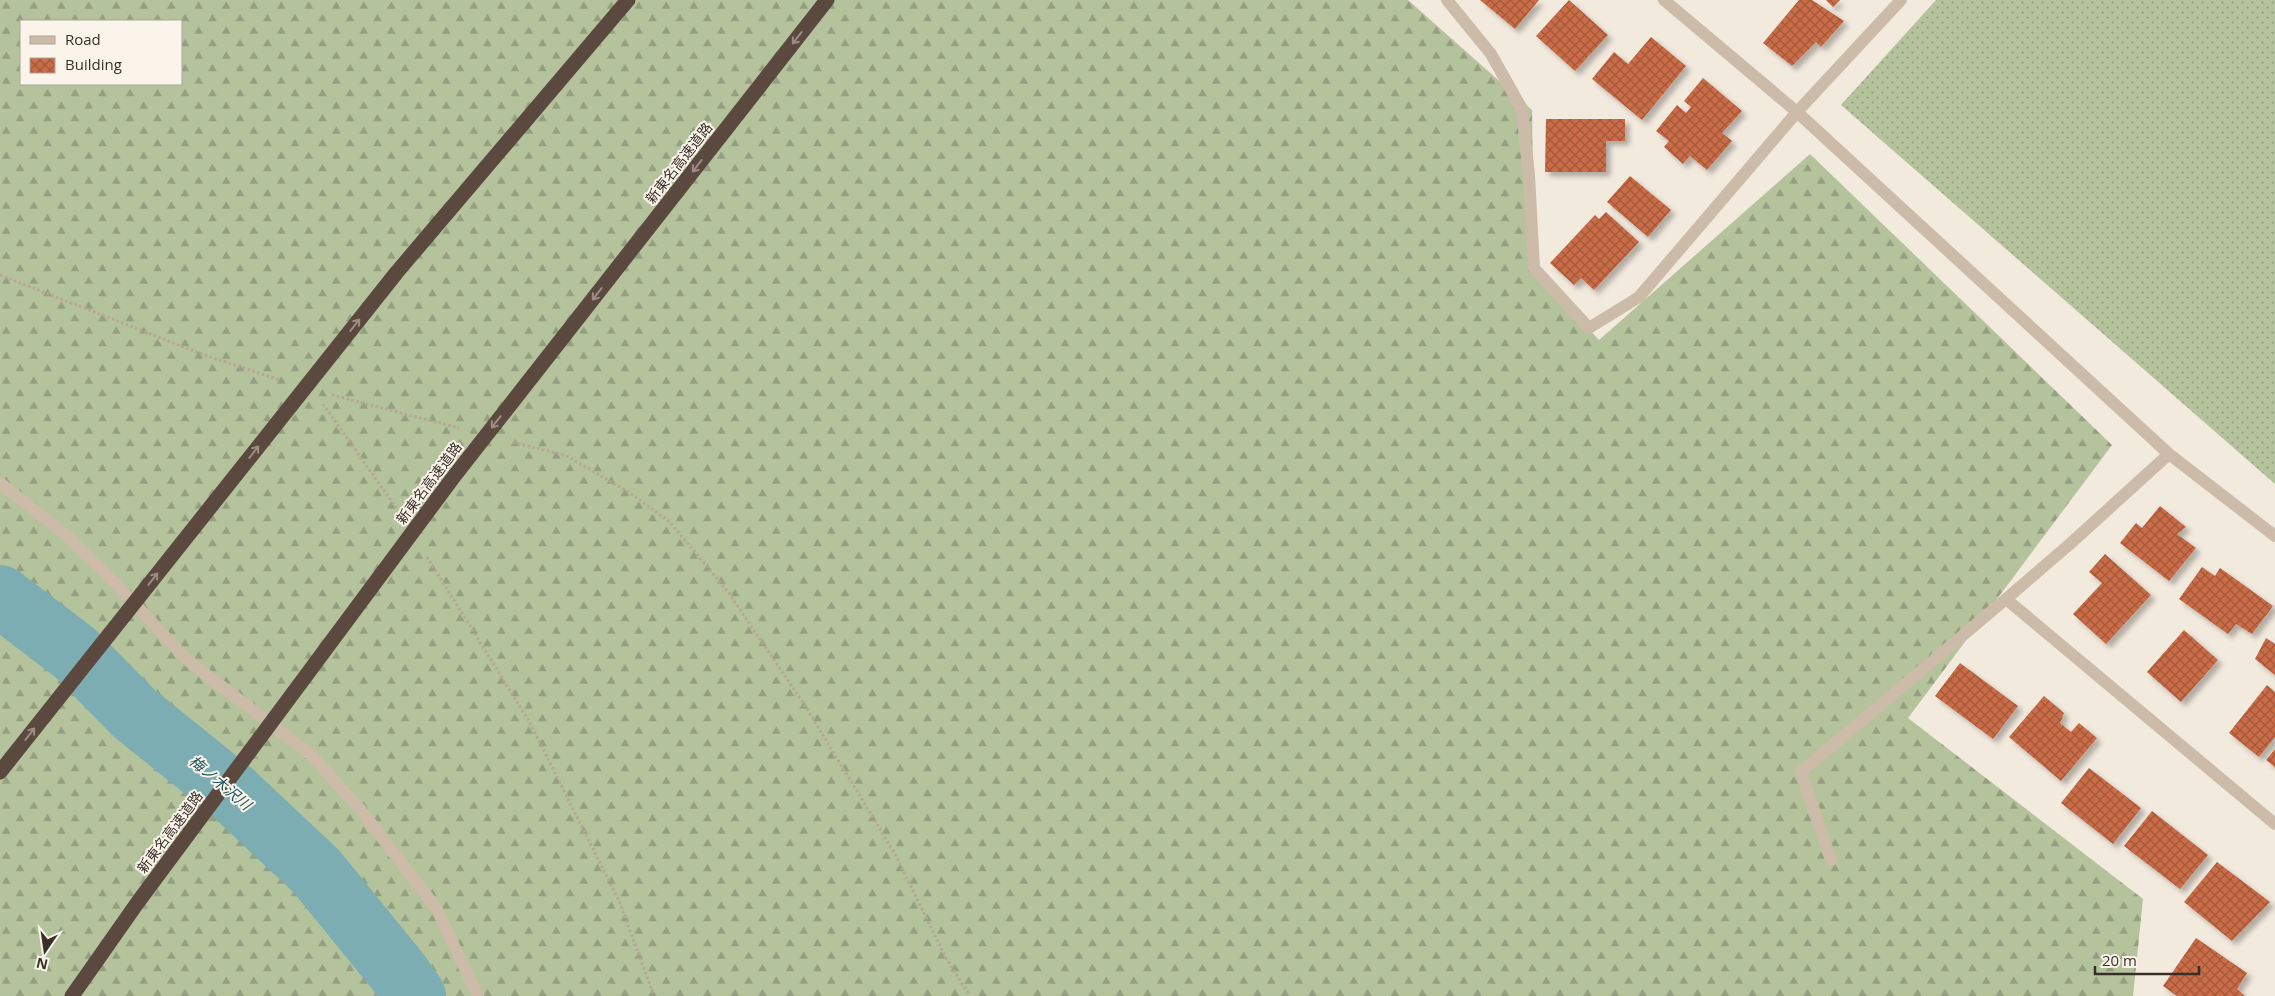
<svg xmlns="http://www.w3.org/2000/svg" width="2275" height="996" viewBox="0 0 2275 996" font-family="'Open Sans','Noto Sans JP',sans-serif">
<defs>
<pattern id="grass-dots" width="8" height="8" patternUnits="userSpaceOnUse" patternTransform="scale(1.25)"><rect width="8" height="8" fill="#b5c39d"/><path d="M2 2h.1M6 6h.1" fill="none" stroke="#949f80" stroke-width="1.8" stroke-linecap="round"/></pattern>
<pattern id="forest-firs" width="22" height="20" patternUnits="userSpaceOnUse" patternTransform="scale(1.25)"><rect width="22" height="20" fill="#b5c39d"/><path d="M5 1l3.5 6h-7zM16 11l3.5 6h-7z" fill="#949f80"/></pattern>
<pattern id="building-cross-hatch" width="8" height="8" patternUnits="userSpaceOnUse" patternTransform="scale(1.25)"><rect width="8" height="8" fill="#c96c46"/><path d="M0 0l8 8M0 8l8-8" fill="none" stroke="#a4593a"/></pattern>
<filter id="shadow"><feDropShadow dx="4.5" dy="4.5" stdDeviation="2.5" flood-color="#0004"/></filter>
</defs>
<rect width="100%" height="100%" fill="#f3eade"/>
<path fill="url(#grass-dots)" d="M1936,0H2275V484L1841,105Z"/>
<path fill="url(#forest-firs)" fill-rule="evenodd" d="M0,0H1408L1532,110L1534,268L1599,340L1810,154L2112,445L1908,718L2143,899L2133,996H0ZM21,21H181V84H21Z"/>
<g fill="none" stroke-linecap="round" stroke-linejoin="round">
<path stroke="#7cadb2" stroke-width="62" d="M0,596L75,653L134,713L232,792L316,871L399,973L415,996"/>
</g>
<path fill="url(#building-cross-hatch)" filter="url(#shadow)" d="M1480,0H1539L1515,29Z
M1569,0L1608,35L1575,71L1536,36Z
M1799,0H1812L1844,21L1821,47L1816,42L1792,66L1763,43Z
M1826,0H1840L1833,7Z
M1651,37L1686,66L1642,120L1592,79L1614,52L1628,64Z
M1703,78L1742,111L1722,133L1732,141L1707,170L1690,156L1683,164L1664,147L1669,141L1656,131L1677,105L1686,113L1691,107L1684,101Z
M1546,119H1625V141H1606V172H1545Z
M1630,176L1671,210L1648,237L1607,202Z
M1606,212L1639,242L1594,290L1581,278L1574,285L1550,263L1595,215L1599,219Z
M2160,506L2186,527L2177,534L2196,548L2169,581L2120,543L2136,523L2142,528Z
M2105,554L2151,595L2106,644L2073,614L2102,583L2089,572Z
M2202,567L2215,576L2220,568L2273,606L2252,634L2236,624L2228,634L2179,599Z
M2184,630L2218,660L2181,702L2147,672Z
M2266,638L2275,644V675L2255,659Z
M1960,663L2018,706L1993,739L1935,696Z
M2267,685L2275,692V737L2259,757L2229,733Z
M2044,696L2064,713L2060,723L2071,732L2079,723L2097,738L2061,781L2009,737Z
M2275,749V767L2266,760Z
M2089,768L2141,808L2113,844L2061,803Z
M2152,811L2208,855L2180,889L2124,846Z
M2217,862L2270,902L2232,941L2184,902Z
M2196,938L2247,973L2237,989L2245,996H2177L2163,986Z"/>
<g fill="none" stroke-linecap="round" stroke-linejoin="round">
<path stroke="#b8a593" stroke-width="3" stroke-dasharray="2.5 2.5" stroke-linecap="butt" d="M0,275L204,355L280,380
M332,395L459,428
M323,404L397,509
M513,442L567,456L630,493L670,522L728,592L804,704L895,854L947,960L970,996
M427,557L529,721L619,901L654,996"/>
<path stroke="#ccbba9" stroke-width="12" d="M1447,0L1491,54L1522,109L1529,175L1534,268L1589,328L1639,297L1797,112L1901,0
M2169,454L2071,543L2006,599L2275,824
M0,483L66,535L120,588L186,659L310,754L360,809L436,908L478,996
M1831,860L1801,772L2006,599"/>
<path stroke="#ccbba9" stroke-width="12" d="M1664,0L1797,112L2169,454L2275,536"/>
<path stroke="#5b4940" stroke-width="15" d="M0,772L397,272L628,0
M72,996L138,902L452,479L827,0"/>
</g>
<defs><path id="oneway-shaft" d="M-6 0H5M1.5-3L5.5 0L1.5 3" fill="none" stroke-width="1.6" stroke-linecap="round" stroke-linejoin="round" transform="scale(1.25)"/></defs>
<g stroke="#9b8d84">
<use href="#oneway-shaft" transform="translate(797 38) rotate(128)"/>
<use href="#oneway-shaft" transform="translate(697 166) rotate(128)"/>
<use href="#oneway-shaft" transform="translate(597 294) rotate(128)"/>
<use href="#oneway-shaft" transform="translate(355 325) rotate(-52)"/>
<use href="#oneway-shaft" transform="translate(496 422) rotate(128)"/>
<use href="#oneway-shaft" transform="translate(254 452) rotate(-52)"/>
<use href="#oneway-shaft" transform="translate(153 579) rotate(-52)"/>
<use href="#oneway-shaft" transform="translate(30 734) rotate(-52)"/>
</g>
<g text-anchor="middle" stroke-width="4" stroke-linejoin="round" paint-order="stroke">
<g font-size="14" fill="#392f29" stroke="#fbf4eb">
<text transform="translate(679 163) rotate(-52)" y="5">新東名高速道路</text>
<text transform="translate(429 483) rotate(-53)" y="5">新東名高速道路</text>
<text transform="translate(170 832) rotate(-53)" y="5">新東名高速道路</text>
</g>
<g font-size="15" font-style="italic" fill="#1d565d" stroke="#fbf4eb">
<text transform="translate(220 783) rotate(40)" y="5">梅ノ木沢川</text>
</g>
</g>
<rect x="20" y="20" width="162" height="65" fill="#fbf4eb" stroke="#ada59d"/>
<rect x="30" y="36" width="25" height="8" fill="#ccbba9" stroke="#ada59d"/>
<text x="65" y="45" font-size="15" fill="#392f29">Road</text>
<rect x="30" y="58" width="25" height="15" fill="url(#building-cross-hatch)" stroke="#ada59d"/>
<text x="65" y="70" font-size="15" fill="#392f29">Building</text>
<g transform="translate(45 951) rotate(193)" stroke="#fbf4eb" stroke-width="4" paint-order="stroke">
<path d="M0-4L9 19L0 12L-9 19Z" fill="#392f29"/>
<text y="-8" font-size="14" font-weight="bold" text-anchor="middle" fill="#392f29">N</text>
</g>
<path d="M2095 966v8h104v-8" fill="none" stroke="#392f29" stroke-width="2.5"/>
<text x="2102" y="966" font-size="15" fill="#392f29" stroke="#fbf4eb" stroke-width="4" paint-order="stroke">20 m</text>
</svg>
